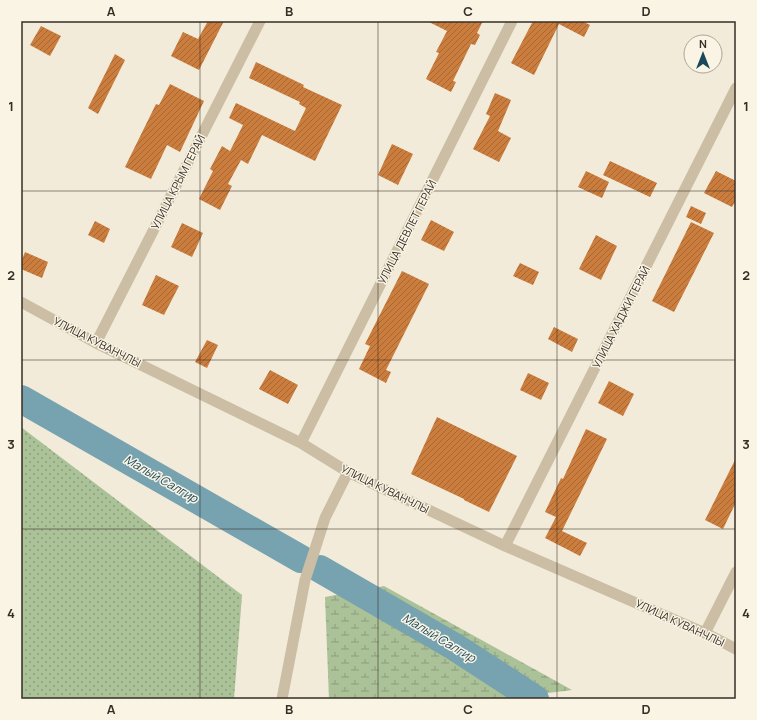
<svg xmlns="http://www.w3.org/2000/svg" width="757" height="720" viewBox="0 0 757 720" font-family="Manrope,sans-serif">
<defs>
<pattern id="grass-dots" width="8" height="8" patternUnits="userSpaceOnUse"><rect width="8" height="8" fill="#abc298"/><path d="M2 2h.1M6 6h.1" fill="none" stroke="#8c9e7c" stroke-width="1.8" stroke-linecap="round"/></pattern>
<pattern id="wetland-marsh" width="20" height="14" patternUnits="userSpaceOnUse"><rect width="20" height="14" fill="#abc298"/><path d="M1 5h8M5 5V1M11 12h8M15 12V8" fill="none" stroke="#8c9e7c"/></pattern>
<pattern id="building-hatch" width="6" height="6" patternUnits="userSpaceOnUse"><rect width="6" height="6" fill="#cb7d3e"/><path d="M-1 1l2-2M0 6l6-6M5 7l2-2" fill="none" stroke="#a66734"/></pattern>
</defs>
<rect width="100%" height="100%" fill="#f2ebd9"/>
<path fill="url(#grass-dots)" d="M21,427L242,595L234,699H21Z"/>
<path fill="url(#wetland-marsh)" d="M384,586L572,690L500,699H329L325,597Z"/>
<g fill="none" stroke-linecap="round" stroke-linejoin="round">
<path stroke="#77a2b0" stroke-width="28" d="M21,399L301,559
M320,569L455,647L535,699"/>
</g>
<path fill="url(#building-hatch)" d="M208,21H224L199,70L171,56L183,32L198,39Z
M427,21H483L477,33L480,35L475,45L471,44L453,81L456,82L451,92L426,79L439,53L436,52L447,31Z
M533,21H582L590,25L584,37L559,24L534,75L511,63Z
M41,26L61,36L50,56L30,45Z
M115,54L125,60L98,114L88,108Z
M256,62L304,85L303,87L342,105L315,161L262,135L248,164L241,160L228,184L232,186L220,210L199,199L213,171L210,169L222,146L230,151L243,125L229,118L236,103L295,131L306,108L299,104L300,102L249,78Z
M170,84L204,101L180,152L167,145L151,179L125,167L156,104L159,105Z
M495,93L511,100L498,131L511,138L499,162L473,149L490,116L486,114Z
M392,144L413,154L398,185L378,175Z
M610,161L657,183L650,197L603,175Z
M586,171L609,182L602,198L578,187Z
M716,171L736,181V200L732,207L704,193Z
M691,206L706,213L701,224L686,217Z
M431,220L454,232L444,251L421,240Z
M95,221L110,229L104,243L88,235Z
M691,222L714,233L674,312L652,301Z
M182,223L203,233L192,257L171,247Z
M596,235L617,246L601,280L579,269Z
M25,252L48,262L42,278L21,269V262Z
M520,263L539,272L533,285L513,276Z
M402,271L429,284L386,370L391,372L386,383L359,369L370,346L365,344Z
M156,275L179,286L164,315L142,305Z
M554,327L578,339L572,352L548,339Z
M207,340L218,345L207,368L195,362Z
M270,370L298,385L288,404L259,389Z
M528,373L549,383L541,400L520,390Z
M609,381L634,394L623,416L598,403Z
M437,417L517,456L489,512L464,500V499L411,474Z
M586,429L607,439L562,531L587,543L580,556L545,538L556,517L545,512L561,478L563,479Z
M736,458V502L723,529L705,520Z"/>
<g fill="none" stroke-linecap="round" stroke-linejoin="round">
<path stroke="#cbbea4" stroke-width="11" d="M21,302L96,343L301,443L348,472L505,546L705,633L736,649
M96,343L260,21
M301,443L512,21
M505,546L736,88
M705,633L736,572
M282,699L305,580L325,518L348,472"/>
</g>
<path fill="none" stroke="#362e26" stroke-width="1" stroke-opacity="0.55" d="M200,21V699M378,21V699M557,21V699M21,191H736M21,360H736M21,529H736"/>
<g text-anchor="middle" stroke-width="3" stroke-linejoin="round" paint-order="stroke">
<g font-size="11" fill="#362e26" stroke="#faf4e5">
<text transform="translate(178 182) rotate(-63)" y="4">УЛИЦА КРЫМ ГЕРАЙ</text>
<text transform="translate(407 232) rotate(-63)" y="4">УЛИЦА ДЕВЛЕТ ГЕРАЙ</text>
<text transform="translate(621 317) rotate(-63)" y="4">УЛИЦА ХАДЖИ ГЕРАЙ</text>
<text transform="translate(97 342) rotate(27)" y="4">УЛИЦА КУВАНЧЛЫ</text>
<text transform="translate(385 489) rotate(26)" y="4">УЛИЦА КУВАНЧЛЫ</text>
<text transform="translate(680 623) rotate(25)" y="4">УЛИЦА КУВАНЧЛЫ</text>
</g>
<g font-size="12" font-style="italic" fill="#1a4859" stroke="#faf4e5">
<text transform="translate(161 479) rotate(30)" y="4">Малый Салгир</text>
<text transform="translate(439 638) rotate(31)" y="4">Малый Салгир</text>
</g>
</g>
<rect width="757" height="720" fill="none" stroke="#faf4e5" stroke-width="44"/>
<g transform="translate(703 54)"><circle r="19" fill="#faf4e5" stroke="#aca599"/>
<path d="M0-3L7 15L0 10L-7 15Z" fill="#1a4859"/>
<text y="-6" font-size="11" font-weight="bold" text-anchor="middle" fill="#362e26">N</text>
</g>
<rect x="22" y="22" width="713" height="676" fill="none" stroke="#362e26" stroke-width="1.5"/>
<g font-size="13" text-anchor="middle" font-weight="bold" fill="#362e26">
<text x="111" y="16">A</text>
<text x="289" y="16">B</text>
<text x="468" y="16">C</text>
<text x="646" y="16">D</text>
<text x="11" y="111">1</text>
<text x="746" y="111">1</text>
<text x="11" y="280">2</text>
<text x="746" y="280">2</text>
<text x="11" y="449">3</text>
<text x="746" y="449">3</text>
<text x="11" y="618">4</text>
<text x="746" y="618">4</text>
<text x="111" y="714">A</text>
<text x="289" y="714">B</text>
<text x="468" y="714">C</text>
<text x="646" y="714">D</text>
</g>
</svg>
